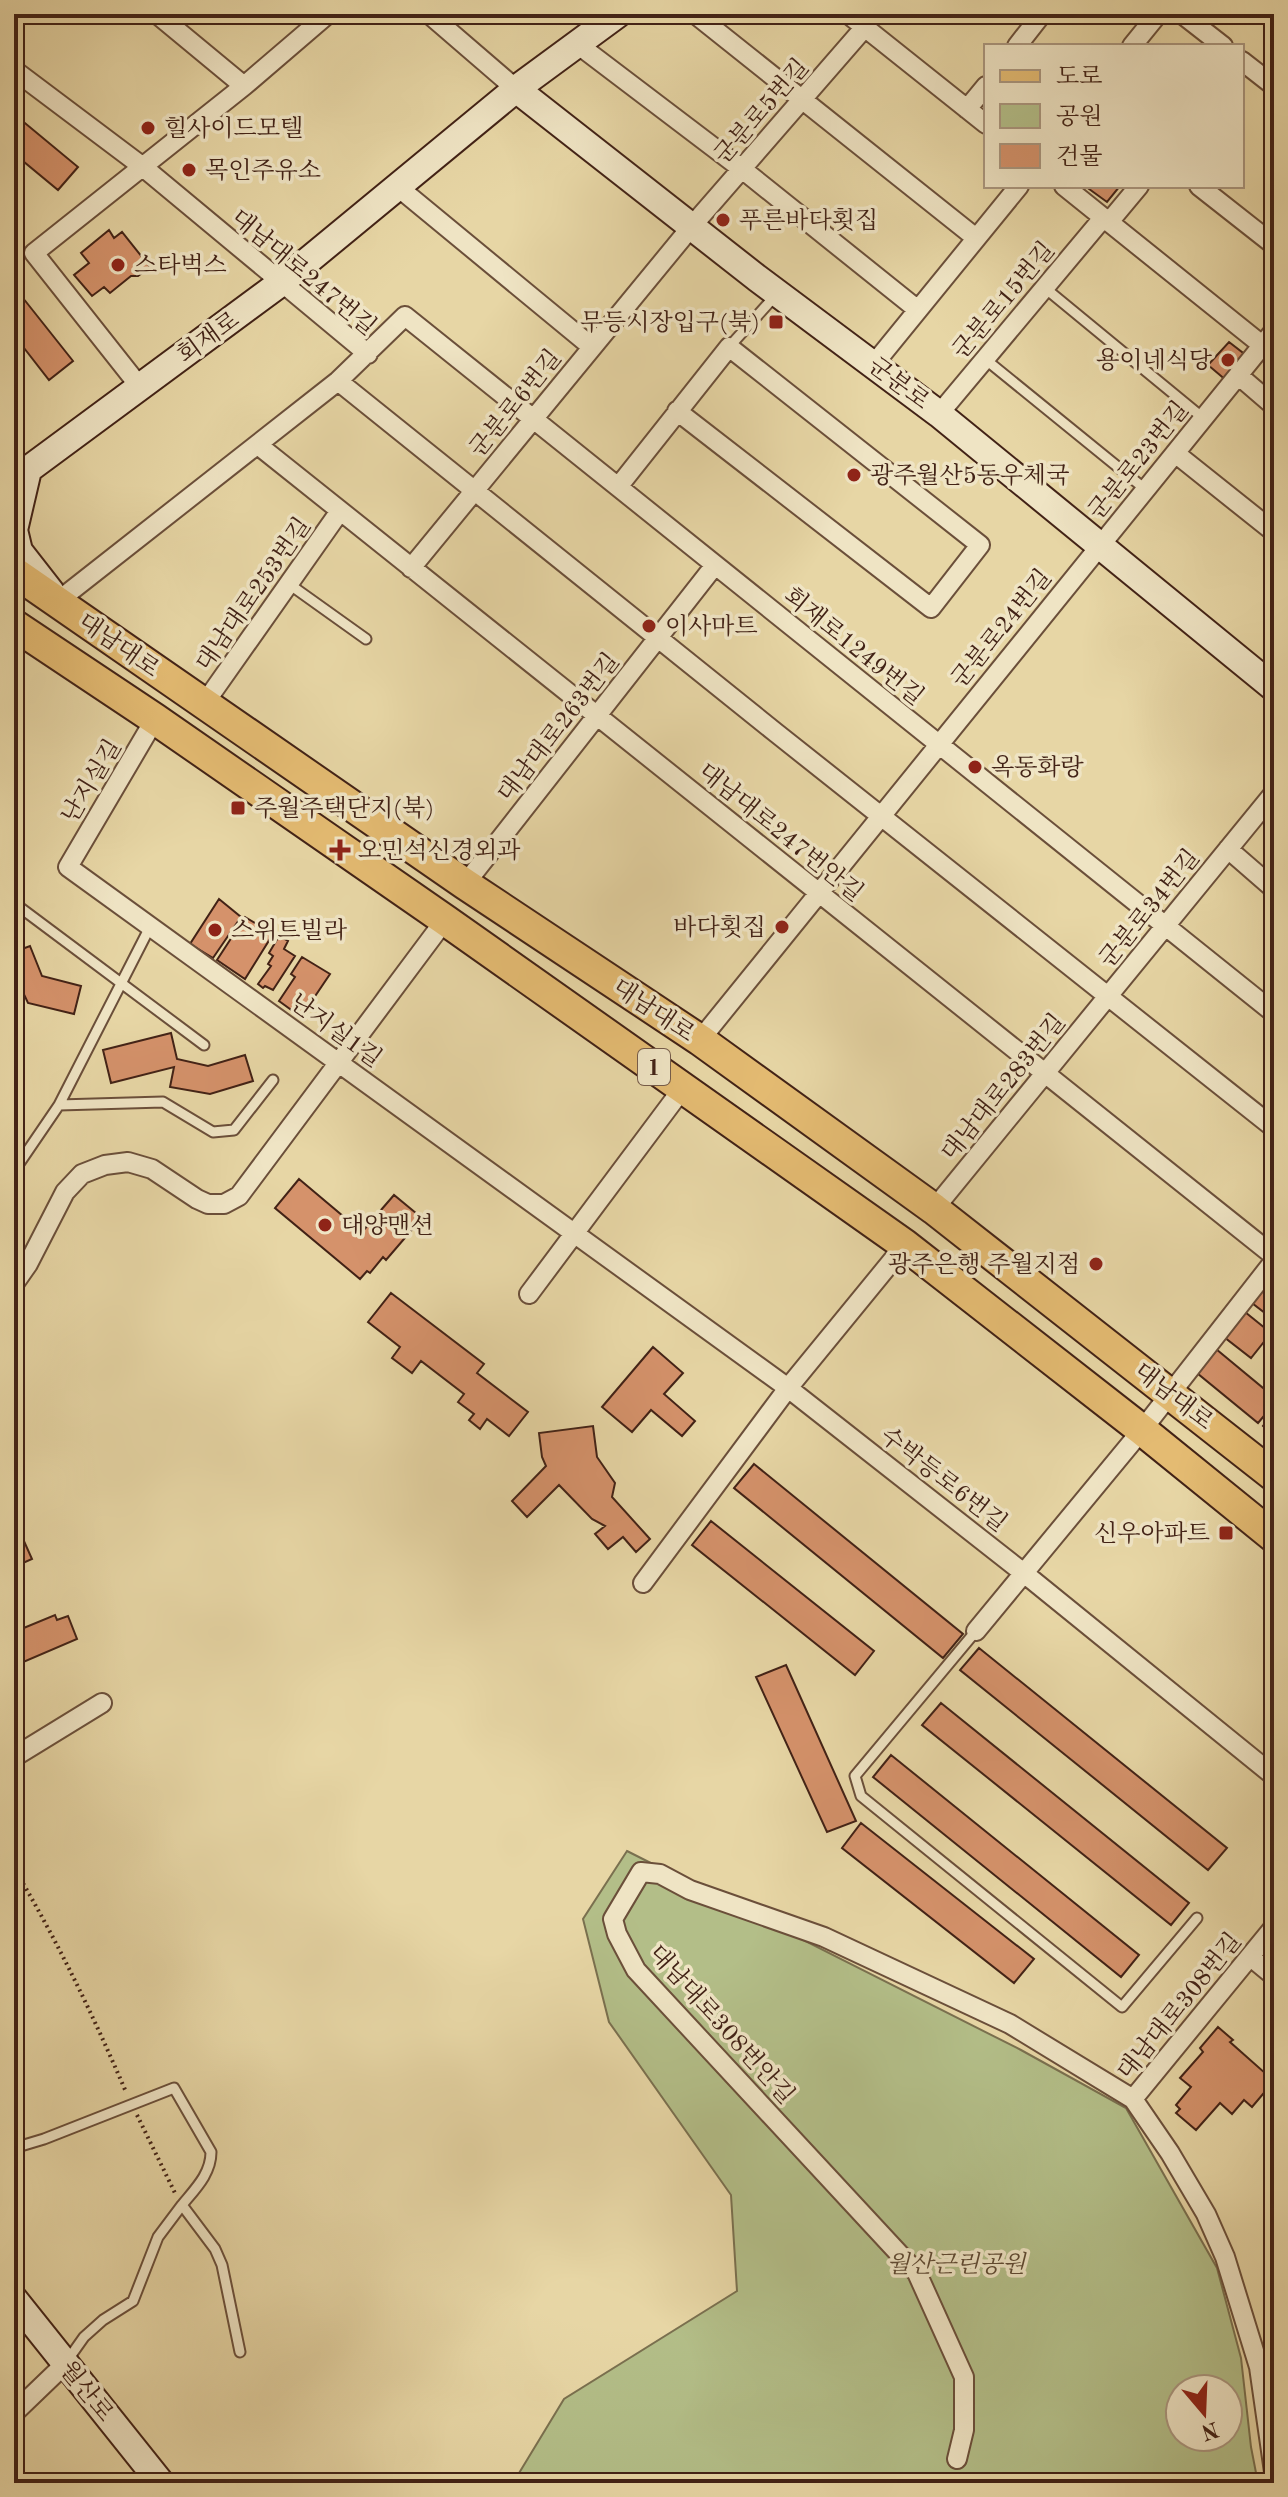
<svg xmlns="http://www.w3.org/2000/svg" width="1288" height="2497" viewBox="0 0 1288 2497" font-family="'Old Standard TT','Noto Serif KR',serif">
<rect width="100%" height="100%" fill="#e7d6a5"/>
<filter id="stains"><feTurbulence type="fractalNoise" baseFrequency=".0025" numOctaves="4"/><feColorMatrix values="0 0 0 0 .2 0 0 0 0 .09 0 0 0 0 .02 0 0 0 .5 -.17"/></filter>
<radialGradient id="worn" r=".72"><stop offset=".6" stop-color="#630" stop-opacity="0"/><stop offset="1" stop-color="#630" stop-opacity=".3"/></radialGradient>
<path fill="#b3be88" stroke="#7a704f" stroke-width="2" fill-rule="evenodd" d="M627,1851L1021,2050L1126,2108L1217,2268L1241,2358L1251,2447L1258,2483H513L564,2399L737,2291L731,2195L609,2022L583,1919ZM1180,2389H1228V2437H1180Z"/>
<path fill="#d5926b" stroke="#422216" stroke-width="2" d="M14,114L78,167L58,190L18,157L14,162Z
M1085,186H1120L1107,202Z
M109,230L114,238L122,232L150,267L138,276H131L110,293L104,287L92,296L74,275L89,263L81,253Z
M19,293L73,361L49,380L17,339L14,341V296Z
M1229,342L1247,356L1227,381L1208,365Z
M219,899L241,917L213,958L190,944Z
M245,917L273,934L245,979L217,960Z
M279,936L288,941L284,949L295,956L273,990L265,986L263,988L258,984L271,966L268,964L273,956L269,953Z
M30,946L42,976L81,986L74,1014L28,1003L21,988L14,991V952Z
M302,957L330,974L301,1017L279,1001L295,977L291,974Z
M171,1033L177,1059L208,1066L245,1055L253,1081L210,1094L170,1087L174,1067L111,1083L103,1050Z
M299,1179L362,1232L394,1195L422,1218L386,1260L383,1257L370,1273L367,1271L360,1279L275,1208Z
M1273,1278L1274,1279V1320L1252,1303Z
M391,1293L484,1364L477,1373L528,1412L509,1436L487,1419L480,1429L469,1420L474,1414L458,1402L464,1394L421,1361L412,1373L392,1358L400,1347L368,1322Z
M1245,1312L1271,1333L1251,1358L1224,1337Z
M653,1347L683,1373L664,1394L695,1421L682,1436L651,1410L632,1432L602,1407Z
M1216,1349L1274,1397V1404L1258,1423L1197,1373Z
M1274,1413V1436L1263,1426Z
M593,1426L597,1457L615,1483L612,1497L650,1539L636,1552L623,1537L608,1549L595,1534L605,1526L592,1519L559,1485L527,1517L512,1501L546,1466L542,1457L539,1433Z
M754,1464L963,1634L943,1658L734,1488Z
M711,1521L874,1651L855,1675L692,1545Z
M19,1530L32,1559L14,1567V1533Z
M55,1615L57,1620L68,1616L77,1639L14,1666V1632Z
M979,1648L1227,1848L1208,1870L960,1670Z
M786,1665L856,1821L827,1832L756,1677Z
M941,1703L1189,1903L1171,1925L922,1725Z
M891,1755L1139,1955L1121,1977L873,1777Z
M861,1823L1034,1959L1014,1983L842,1848Z
M1218,2027L1233,2040L1230,2042L1274,2081L1252,2107L1244,2100L1232,2114L1220,2103L1196,2130L1176,2113L1180,2109L1176,2105L1191,2087L1180,2078L1203,2052L1200,2048Z"/>
<g fill="none" stroke-linecap="round" stroke-linejoin="round">
<defs>
<path id="lane" d="M1045,288L1203,418
M729,347L775,296
M985,359L1145,489
M289,584L366,639
M14,903L204,1045
M59,1105L163,1102L213,1132L234,1130L273,1080
M14,1171L59,1105L151,925
M976,1631L855,1776L861,1796L1122,2007L1197,1918
M14,2148L44,2139L174,2088L211,2152C211,2174 195,2189 182,2205L215,2249L222,2265L240,2352
M67,2361L84,2337L103,2320L133,2301L158,2237L182,2205"/>
<path id="street" d="M157,14L244,86
M429,14L516,89
M695,14L976,238
M848,14L986,124
M1182,14L1223,46
M576,43L742,169L918,310
M1017,46L1042,14
M1132,46L1158,14
M1242,61L1274,86
M14,70L143,167L368,354
M967,109L986,86
M1064,186L1262,345
M1199,186L1274,245
M398,187L592,347
M1109,222L1139,186
M874,364L1019,186
M1238,375L1274,406
M338,381L775,732L1274,1128
M140,387L34,253L244,86L328,14
M939,414L1103,218
M258,445L1274,1256
M1175,453L1274,532
M618,487L729,347L980,545L931,608L677,411
M411,568L692,226L865,27
M58,601L338,381L405,316L1274,1013
M204,704L340,511
M155,719L68,867L788,1388L1025,1574L1274,1776
M1228,849L1274,889
M465,884L715,565
M700,1040L1274,331
M934,1209L1274,793
M14,1284L28,1264L65,1192L82,1174L105,1165L128,1162L152,1169L197,1199L208,1204H224L239,1196L445,920
M529,1294L683,1088
M643,1583L788,1388L905,1245
M976,1631L1142,1430L1274,1261
M14,1757L102,1703
M1251,1957L1274,1976
M1133,2099L1274,1927
M14,2413L65,2364
M957,2459L964,2430V2377L917,2273L636,1970L617,1934L613,1919L641,1872L660,1874L690,1890L824,1937L1010,2024L1133,2099L1170,2153L1206,2214L1225,2257L1259,2367L1274,2472"/>
<path id="secondary" d="M516,89L757,278L939,414L1274,688
M28,470L14,530L19,551L51,592
M14,480L282,282L516,89L618,14
M14,2299L161,2483"/>
<path id="primary" d="M14,572L465,884L700,1040L934,1209L1274,1476
M14,625L155,719L445,920L905,1245L1142,1430L1274,1537"/>
</defs>
<use href="#lane" stroke="#6b4f3a" stroke-width="13"/>
<use href="#street" stroke="#6b4f3a" stroke-width="22"/>
<use href="#secondary" stroke="#422216" stroke-width="30"/>
<use href="#primary" stroke="#422216" stroke-width="34"/>
<path stroke="#422216" stroke-width="4" stroke-dasharray="2 4" stroke-linecap="butt" d="M14,228L23,239
M14,1868C57,1940 93,2015 126,2092
M137,2115L175,2193"/>
<use href="#lane" stroke="#efe4c4" stroke-width="9"/>
<use href="#street" stroke="#efe4c4" stroke-width="18"/>
<use href="#secondary" stroke="#efe4c4" stroke-width="26"/>
<use href="#primary" stroke="#e4bb72" stroke-width="30"/>
</g>
<g fill="#8f2418" stroke="#efe4c4" stroke-width="3">
<circle cx="148" cy="128" r="8"/>
<circle cx="189" cy="170" r="8"/>
<circle cx="723" cy="220" r="8"/>
<circle cx="118" cy="265" r="8"/>
<rect x="768" y="314" width="16" height="16" rx="4"/>
<circle cx="1228" cy="360" r="8"/>
<circle cx="854" cy="475" r="8"/>
<circle cx="649" cy="626" r="8"/>
<circle cx="975" cy="767" r="8"/>
<rect x="230" y="800" width="16" height="16" rx="4"/>
<path d="M336 838h8v8h8v8h-8v8h-8v-8h-8v-8h8z"/>
<circle cx="782" cy="927" r="8"/>
<circle cx="215" cy="930" r="8"/>
<circle cx="325" cy="1225" r="8"/>
<circle cx="1096" cy="1264" r="8"/>
<rect x="1218" y="1525" width="16" height="16" rx="4"/>
</g>
<g text-anchor="middle" stroke-width="7" stroke-linejoin="round" paint-order="stroke">
<rect fill="#efe4c4" stroke="#765c4a" stroke-width="2" x="638" y="1049" width="32" height="36" rx="6"/>
<g font-size="22" font-weight="bold" fill="#422216">
<text x="654" y="1075">1</text>
</g>
<g font-size="24" fill="#422216" stroke="#efe4c4">
<text transform="translate(761 111) rotate(-49)" y="8">군분로5번길</text>
<text transform="translate(304 272) rotate(40)" y="8">대남대로247번길</text>
<text transform="translate(1003 300) rotate(-50)" y="8">군분로15번길</text>
<text transform="translate(208 337) rotate(-36)" y="8">회재로</text>
<text transform="translate(899 383) rotate(37)" y="8">군분로</text>
<text transform="translate(515 403) rotate(-51)" y="8">군분로6번길</text>
<text transform="translate(1138 460) rotate(-51)" y="8">군분로23번길</text>
<text transform="translate(253 594) rotate(-55)" y="8">대남대로253번길</text>
<text transform="translate(1001 628) rotate(-51)" y="8">군분로24번길</text>
<text transform="translate(119 645) rotate(35)" y="8">대남대로</text>
<text transform="translate(854 646) rotate(39)" y="8">회재로1249번길</text>
<text transform="translate(558 727) rotate(-52)" y="8">대남대로263번길</text>
<text transform="translate(91 781) rotate(-59)" y="8">난지실길</text>
<text transform="translate(781 832) rotate(39)" y="8">대남대로247번안길</text>
<text transform="translate(1149 908) rotate(-51)" y="8">군분로34번길</text>
<text transform="translate(654 1010) rotate(34)" y="8">대남대로</text>
<text transform="translate(336 1030) rotate(36)" y="8">난지실1길</text>
<text transform="translate(1003 1087) rotate(-51)" y="8">대남대로283번길</text>
<text transform="translate(1174 1396) rotate(38)" y="8">대남대로</text>
<text transform="translate(944 1479) rotate(38)" y="8">수박등로6번길</text>
<text transform="translate(1179 2006) rotate(-51)" y="8">대남대로308번길</text>
<text transform="translate(722 2024) rotate(48)" y="8">대남대로308번안길</text>
<text transform="translate(87 2391) rotate(51)" y="8">월산로</text>
</g>
<g font-size="24" fill="#422216" stroke="#efe4c4" text-anchor="start">
<text x="164" y="136">힐사이드모텔</text>
<text x="205" y="178">목인주유소</text>
<text x="739" y="228">푸른바다횟집</text>
<text x="134" y="273">스타벅스</text>
<text x="760" y="330" text-anchor="end">무등시장입구(북)</text>
<text x="1212" y="368" text-anchor="end">용이네식당</text>
<text x="870" y="483">광주월산5동우체국</text>
<text x="665" y="634">이사마트</text>
<text x="991" y="775">옥동화랑</text>
<text x="254" y="816">주월주택단지(북)</text>
<text x="358" y="858">오민석신경외과</text>
<text x="766" y="935" text-anchor="end">바다횟집</text>
<text x="231" y="938">스위트빌라</text>
<text x="341" y="1233">대양맨션</text>
<text x="1080" y="1272" text-anchor="end">광주은행 주월지점</text>
<text x="1210" y="1541" text-anchor="end">신우아파트</text>
</g>
<g font-size="24" font-style="italic" fill="#5e4932" stroke="#efe4c4">
<text x="956" y="2272">월산근린공원</text>
</g>
</g>
<rect width="1288" height="2497" fill="none" stroke="#e7d6a5" stroke-width="48"/>
<rect x="16" y="16" width="1256" height="2465" fill="none" stroke="#422216" stroke-width="4"/>
<rect x="24" y="24" width="1240" height="2449" fill="none" stroke="#422216" stroke-width="2"/>
<rect x="984" y="44" width="260" height="144" fill="#efe4c4" stroke="#aa967e" stroke-width="2"/>
<rect x="1000" y="70" width="40" height="12" fill="#e4bb72" stroke="#aa967e" stroke-width="2"/>
<text x="1056" y="84" font-size="24" fill="#422216">도로</text>
<rect x="1000" y="104" width="40" height="24" fill="#b3be88" stroke="#aa967e" stroke-width="2"/>
<text x="1056" y="124" font-size="24" fill="#422216">공원</text>
<rect x="1000" y="144" width="40" height="24" fill="#d5926b" stroke="#aa967e" stroke-width="2"/>
<text x="1056" y="164" font-size="24" fill="#422216">건물</text>
<g transform="translate(1204 2413) rotate(161)"><circle r="38" fill="#efe4c4" stroke="#aa967e" stroke-width="2"/>
<path d="M0-6L14 30L0 20L-14 30Z" fill="#8f2418"/>
<text y="-12" font-size="22" font-weight="bold" text-anchor="middle" fill="#422216">N</text>
</g>
<rect width="100%" height="100%" filter="url(#stains)"/>
<rect width="100%" height="100%" fill="url(#worn)"/>
</svg>
